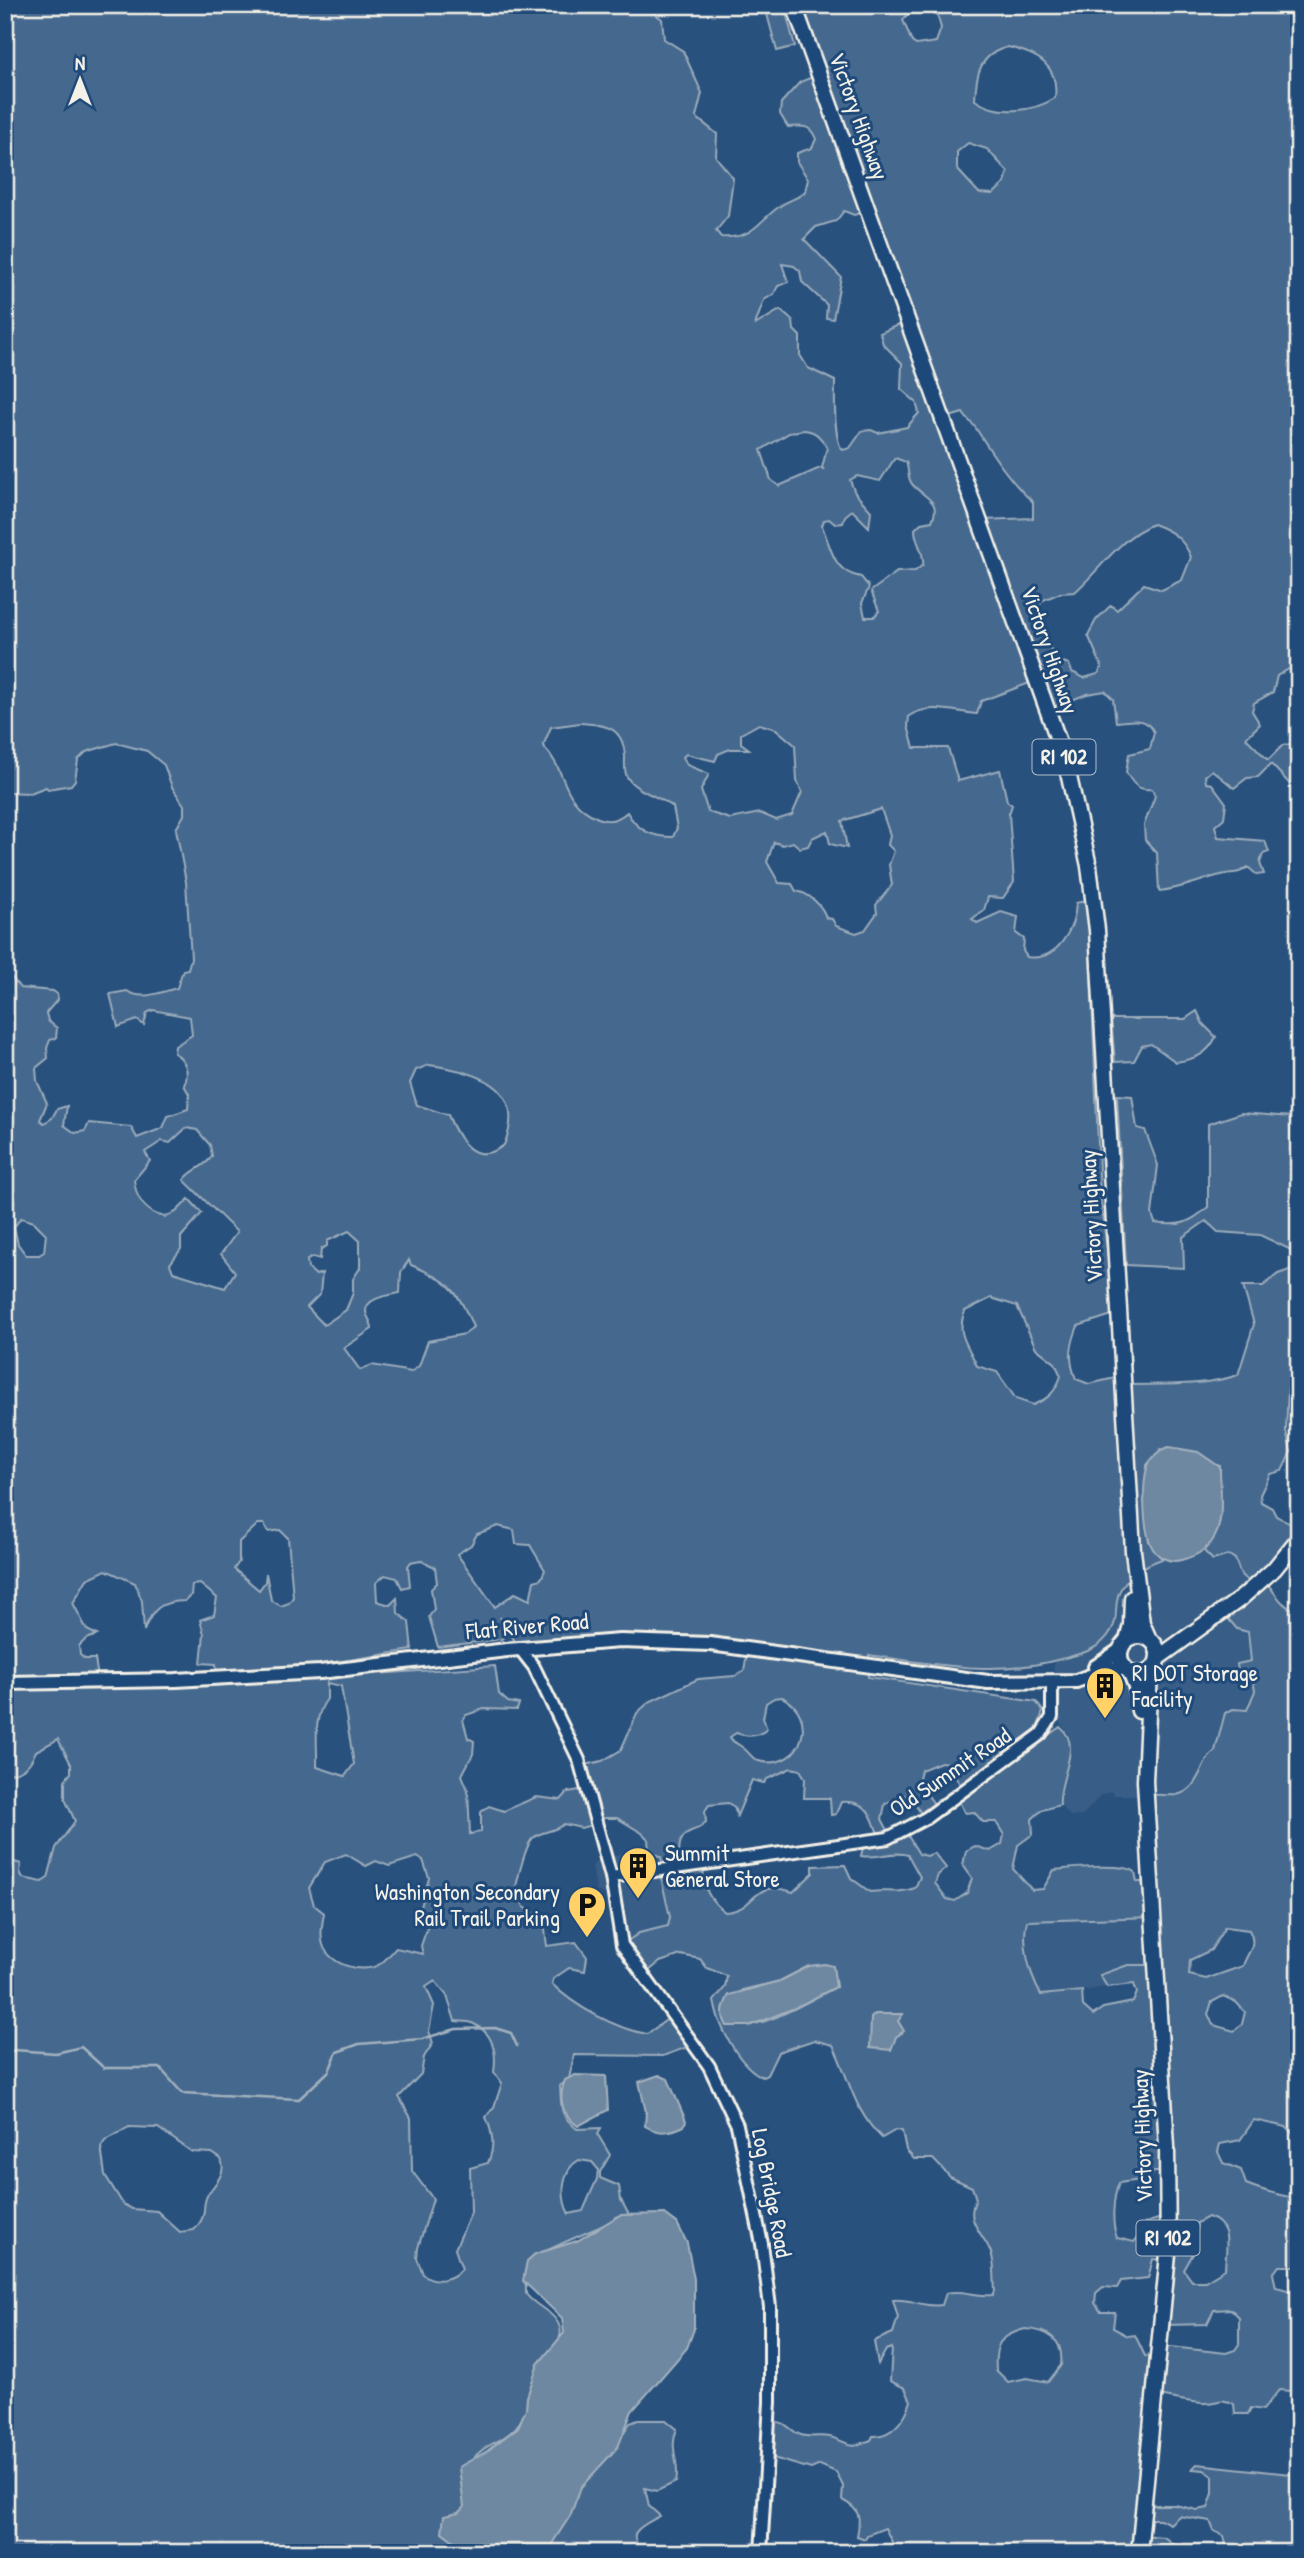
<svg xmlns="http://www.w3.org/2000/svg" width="1304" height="2558" viewBox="0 0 1304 2558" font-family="'Patrick Hand',sans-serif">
<rect width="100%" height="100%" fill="#28517e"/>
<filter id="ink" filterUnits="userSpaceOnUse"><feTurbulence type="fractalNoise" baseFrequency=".0143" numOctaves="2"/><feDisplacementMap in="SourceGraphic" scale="14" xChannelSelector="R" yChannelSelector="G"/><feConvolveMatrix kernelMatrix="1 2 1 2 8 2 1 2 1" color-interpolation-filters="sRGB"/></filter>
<g filter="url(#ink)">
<path fill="#375d86" d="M1204,1551L1213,1560L1229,1555L1235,1559L1254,1588L1245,1629L1252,1661L1239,1673H1252L1255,1691L1247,1710L1233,1709L1223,1716L1215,1751L1207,1756L1199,1777L1188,1790L1175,1795H1115L1111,1791L1101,1795L1082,1816H1070L1060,1805L1058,1792L1071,1747L1068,1733L1053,1714L1054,1662L1090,1652L1118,1619L1117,1599L1141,1566L1162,1559L1175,1562Z
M640,1849L661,1857L664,1871L660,1873L670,1917L668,1926L639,1933L625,1943L614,1897L596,1891L592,1865L601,1858Z
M1155,1917L1157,1965H1128L1110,1971L1100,1975L1107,1987L1082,1991L1041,1995L1032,1979L1031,1963L1023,1939L1026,1921Z"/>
<path fill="#45688e" stroke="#9cacbb" stroke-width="2" fill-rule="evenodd" d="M5,5H642L662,19L664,39L683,51L702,93L696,117L717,134L716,157L733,178L728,216L716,231L721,237C754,239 756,223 780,206C788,200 797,199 805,192L808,179L797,162V153L812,148L816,139C810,124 803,126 788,127L780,114L781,103L800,82L820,74L796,5H1299V657L1294,666L1277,676L1273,692L1254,703L1252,711L1260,724L1246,738L1268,760L1283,745H1299V794L1271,764L1258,777L1247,778L1234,788L1212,770L1205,776L1206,783L1212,784L1226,803L1224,818L1215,826L1218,837L1265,841L1269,852L1263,854L1260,863L1264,874L1257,875L1248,867C1238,875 1233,872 1221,875C1200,880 1182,889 1159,891L1157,853L1145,840L1144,825L1155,796L1152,789C1138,791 1133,784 1126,772L1129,754L1150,749L1154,732C1146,716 1131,721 1116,722L1113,699L1105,691L1087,694L1051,708L1035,681L981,701L977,714C954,712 930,703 909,716L908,726L914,748H948L958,781L1000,770L1007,801L1012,805L1009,814L1014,882L1003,898L988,897L984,910L972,919L977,923L1001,912L1018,917L1016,933L1024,939L1023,951L1027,957C1057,962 1075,929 1076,903L1088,900L1100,1193L1115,1314L1078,1326C1070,1346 1068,1359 1076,1379L1089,1384L1124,1376L1126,1385C1163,1384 1202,1387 1238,1375L1254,1324L1243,1286H1263L1278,1274L1299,1267V1345L1293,1358V1380L1288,1389L1286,1431L1291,1452L1282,1471L1270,1474L1260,1495L1261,1502L1272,1508L1276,1516L1299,1527V1538L1264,1580C1274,1590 1280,1605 1294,1610C1289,1619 1289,1632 1299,1639V2139L1286,2127L1254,2120L1240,2140L1220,2144L1218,2152L1223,2163L1241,2170L1246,2184C1258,2189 1287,2198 1299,2198V2266H1279L1273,2274L1276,2287L1296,2292V2310L1289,2317L1293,2328L1299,2331V2399L1291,2391L1279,2390L1263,2410L1251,2408L1248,2414H1235L1234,2404C1222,2397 1217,2403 1205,2403C1190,2403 1173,2398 1158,2396L1146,2505H1175L1197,2510L1208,2508L1213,2493V2476L1204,2470L1192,2469L1197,2464L1299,2475V2553H1228L1224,2536L1214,2531L1210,2521L1179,2516L1170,2524L1160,2519H1144L1142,2535L1164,2537L1184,2553H909L893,2544L885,2528L867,2535L865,2539L857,2536C861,2517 860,2509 842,2500L843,2486L836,2472L820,2465L811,2469L766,2456L772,2421C790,2422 788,2431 801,2435C810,2438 821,2435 830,2437C849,2442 848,2450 871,2440L873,2436C893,2437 906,2417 911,2401L905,2388L890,2381L892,2348L886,2350L878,2364L874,2341L893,2333L898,2317L893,2300C912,2298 922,2308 942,2305L946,2293C966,2289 972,2297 993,2295L995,2291C994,2280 995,2267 992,2256C987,2235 963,2224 976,2199L972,2187L950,2177L933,2159H914L906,2150L902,2131L896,2130L882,2138C854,2112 849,2078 833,2045L814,2040L778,2052L767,2075L763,2077C739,2067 718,2025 714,2001L725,1987L727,1976L707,1968L700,1959L681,1955L660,1962L644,1975L625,1943L639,1933L668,1926L670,1917L660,1873L664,1871L661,1857L649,1851L648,1839L642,1833L617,1818H596L595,1824L581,1828L564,1824C555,1832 541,1831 533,1838C526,1844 518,1877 516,1887L524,1907C549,1920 543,1921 547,1946L576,1942L587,1957L585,1971L569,1968L553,1979L552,1984C574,2006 616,2029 647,2034L672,2016L693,2045L663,2056L574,2055L569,2079L560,2086C562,2109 558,2113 577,2129L601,2128L598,2135L610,2155L600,2172V2178L619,2186L621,2200L629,2215C615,2220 534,2254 530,2261C524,2271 526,2283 526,2294C535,2307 556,2312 560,2328C563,2337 555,2346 551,2353C537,2377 534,2407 516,2427C504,2442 485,2443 473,2459L481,2553H5V1859L21,1864L20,1872L23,1878L42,1882L48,1878L56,1848L75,1821L65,1799V1780L71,1773V1764L58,1739L36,1751C30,1766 23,1773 5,1774V969L20,988L53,991L57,994L58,999L46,1013L48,1021L57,1028L56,1038L50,1040L47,1048L48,1058L36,1068L37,1081L47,1103L40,1120L44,1123L52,1118L57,1109L67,1106L64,1125L75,1133L85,1131L89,1123L131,1127L137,1138L163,1128L168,1116L188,1109L189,1094L184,1085C190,1074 186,1059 174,1053L175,1046L192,1035L190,1017L153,1010L147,1013L144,1025L137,1020L118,1027L110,994L127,991C142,1001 161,992 177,988L183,970L188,969L191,958L186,882L176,829L184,815V805L172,787L164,765L147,751L116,743L86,752L78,760L75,780L71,785L48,789L46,787L30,793L5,792ZM926,8L937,14L941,28L936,42L916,45L912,42L903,20L910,12ZM1008,47C1038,54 1059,65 1055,98C1033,112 997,116 975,100C976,73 980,54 1008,47ZM968,143L987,149L1008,172L1005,183L993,194L979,193L957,169V152ZM870,210L909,320L880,333L883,344L902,363L901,389L916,402L919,413L907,427L878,433L871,430L862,431L850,448L843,450C833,442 835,396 835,381L808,368L800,355V336L794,330L793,321L780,310L755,325L764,300L774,294L778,286L788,282L782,264L794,266L800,271L802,282L827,305L826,318L833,319L841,277L804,239L816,227L836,221L844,211L854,215ZM963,413C967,420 974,424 977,430C993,455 1011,483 1033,502V518L983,520L946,418ZM802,430C815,430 821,437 827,448L822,468L824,470L820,468L779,486L771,480L761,450L789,433ZM895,458L906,462C909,469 907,478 912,484C924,498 942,500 932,521L921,523L915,529C915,543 925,552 923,565L915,571L897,572L871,591L879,611L874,617H865L862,603L869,587L861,577C833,572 832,550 822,526L824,520L829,519L835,524L843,523L845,516L852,510L869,527L871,511L855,493L850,480L857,476L880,481ZM1153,524C1172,531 1183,538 1191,557L1182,580L1162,590L1144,584L1117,610L1111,605L1096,620L1088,635L1102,667L1098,674L1084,678L1072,672L1069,664C1046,660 1045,628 1039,609L1041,601L1060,593L1075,592C1100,570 1120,537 1153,524ZM580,723C605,725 623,726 625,756C625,762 624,772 627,777C635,791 661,797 673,807L677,828L673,837C652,837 638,831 627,812C619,819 609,823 598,818C559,801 569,772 543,746L551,727ZM759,724L776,729L795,745L797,781L802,792L792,815L776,820L760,813L730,819L708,812L701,790L709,774L687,765L683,757L686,754L715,761L718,754L730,749H749L741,743V734ZM881,809L890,835L888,845L894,851L889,865L892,885L876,905L877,913L865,930L856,933L836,926L832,919L826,918C823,906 809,893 796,891L792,884L779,883L767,862L774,842L783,845L793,842L800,848L808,846L812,838L827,831L830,844L847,848L842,821ZM429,1065C475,1071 529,1086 504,1145C474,1168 458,1139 448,1115L417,1105L410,1083L416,1070ZM186,1128L197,1130L210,1145L212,1156C206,1167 192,1169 184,1180L237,1232L221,1254L235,1272L225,1288L173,1272L170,1264L181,1249V1237L202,1213L189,1199L176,1212L165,1217C146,1213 136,1199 134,1180L150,1161L145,1152L162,1141L170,1143ZM21,1218L34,1222L46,1234L44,1252L39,1255H26L18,1244L14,1227ZM349,1231L360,1241V1268L353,1279V1293L346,1310L324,1325L307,1307L320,1294L322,1273L316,1275L308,1268L307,1260L313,1257L320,1259L321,1249L327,1246V1241ZM409,1260L411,1265C449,1280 458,1290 473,1327L465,1334L428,1341L419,1366L411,1372L372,1365L360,1370L344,1348L372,1329C372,1322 367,1318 366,1312C365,1297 391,1295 400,1293L401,1272ZM991,1298L1017,1306L1036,1348L1055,1363L1061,1376C1055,1393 1049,1398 1033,1405L1016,1399L997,1372L977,1366C969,1346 955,1334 965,1311ZM1161,1449L1220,1466L1218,1530L1204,1551L1213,1560L1229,1555L1235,1559L1241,1575L1254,1587L1225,1615L1237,1629L1248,1632L1251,1661L1237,1664L1238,1673H1252L1255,1691L1247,1710L1233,1709L1225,1713L1215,1751C1199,1762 1201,1790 1176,1795C1168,1796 1157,1794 1148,1795L1152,1882H1137L1135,1872C1126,1863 1070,1868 1054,1870L1043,1889L1032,1890L1013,1869L1018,1845L1033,1834L1032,1819L1042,1810L1060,1805C1057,1779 1084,1746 1060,1727L958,1800L965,1813L974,1812L983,1822H996L1004,1835L1002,1844L990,1851L975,1846L966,1851L963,1865L972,1878L967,1893L955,1901L947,1899L935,1883L938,1875L946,1868L934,1853L927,1856L919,1854L905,1831L891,1836L882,1819L885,1804L904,1795L913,1801L924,1818L937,1808L918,1782L921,1770L941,1762L948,1763L961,1786L1038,1727L1043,1711L1036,1702L868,1677L869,1655C934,1664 996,1677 1061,1659C1081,1654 1100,1650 1111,1631C1118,1619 1115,1613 1117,1600C1120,1579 1144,1565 1162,1559L1149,1541L1145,1513L1147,1465ZM258,1524H264L269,1532L280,1530L288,1538L293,1597L289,1603L281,1606L271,1600L266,1573L265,1582L259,1590L234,1569L239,1562V1542ZM498,1526L514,1530L516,1544L530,1545L545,1570L541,1579L534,1581L530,1600L515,1593L495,1607L457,1554L471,1545L477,1534ZM420,1560L435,1567L437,1583L431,1589L434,1609L429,1617L438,1647L501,1639L507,1635L500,1617L521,1651L681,1644L747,1653L744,1671L735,1676L698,1679L649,1702L637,1713L621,1750L602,1761L581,1766L586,1789L568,1792L561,1800L536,1797L504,1811L489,1806L481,1812V1832L470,1834L468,1790L462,1775L473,1754L474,1741L468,1738L463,1720L466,1715L484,1709L517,1710L519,1704L508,1702L499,1694L495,1666L223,1684H99L95,1659H85L80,1655L79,1646L86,1639L97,1635L87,1630L73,1603L87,1579L106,1570L135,1583L142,1601L144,1631C152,1609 161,1601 185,1601L191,1595L192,1585L200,1584L217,1598L214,1615L200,1620L204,1634L201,1663L216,1664L217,1672L304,1667L412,1650L409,1622L398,1613L397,1598L390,1605L377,1601L376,1583L385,1575L397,1578L402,1588L410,1586L408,1566L411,1562ZM327,1683L341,1686L354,1764L345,1776L317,1767C318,1744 312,1718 327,1699ZM782,1697C819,1715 803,1768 763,1762C752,1761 750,1752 742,1747C737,1743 733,1743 730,1737L736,1733C747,1737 758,1737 767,1729L763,1718L766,1703L774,1698ZM791,1768L800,1770L805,1778L804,1798H830L831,1815L836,1814L841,1802C869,1800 873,1817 880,1841L864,1844L861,1856C878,1859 893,1850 908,1855L920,1877L915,1888C895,1895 888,1889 870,1892L851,1878L845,1865L813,1866V1873L793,1892C749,1878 759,1910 725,1912C708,1899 704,1889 703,1868H680C679,1854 676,1837 691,1831C698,1828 701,1828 706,1822L705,1811L709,1805L728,1803L734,1807L737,1816L752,1780L764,1783L767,1779ZM346,1854L366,1866L376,1861L389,1866L417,1857L423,1860L429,1878L421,1907L429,1922L421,1946L423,1954L396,1948C391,1953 386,1960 380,1964C361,1976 324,1963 322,1940C320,1932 323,1921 324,1913L314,1905L309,1888L325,1862ZM1155,1917L1156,1965H1128L1100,1975L1107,1987L1134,1984L1137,1993L1133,2002L1103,2008L1093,2015L1083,2006L1082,1991L1041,1995C1030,1976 1021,1942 1027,1921ZM1225,1927L1249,1930C1258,1946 1247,1952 1243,1966L1206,1979L1189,1975L1190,1960L1211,1950ZM809,1966H819L836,1987C813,1998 763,2030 740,2024L742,1990L780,1981ZM435,1981L447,1996L455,2021C459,2022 468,2021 472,2023C493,2032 497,2052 494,2072L502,2083L494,2107L486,2117C493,2134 495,2146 488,2163L470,2168L471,2213L455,2249L462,2269C451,2280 436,2284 423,2274L417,2258L418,2248L433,2199L412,2171L411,2118L399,2097L421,2074L424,2057L433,2043L429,2031L434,2005L426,1987ZM1223,1996L1236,2002L1245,2012L1242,2024L1234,2031L1213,2025L1208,2014L1212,2002ZM129,2127L158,2128L192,2152L212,2153L221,2159C227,2174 215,2183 208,2194C200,2207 210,2213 194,2230L180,2232L157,2211L132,2209L123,2204L105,2175L101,2147L105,2141ZM579,2160L592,2162L598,2169L597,2179L583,2211L569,2214C560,2197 561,2170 579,2160ZM1154,2172H1167L1168,2216L1145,2223L1142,2233L1134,2242L1117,2238C1111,2223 1113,2197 1119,2183L1148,2179ZM1208,2217C1233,2225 1226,2246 1225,2269L1205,2281H1192L1184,2270L1194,2252L1197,2223ZM1153,2259L1168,2261L1167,2325L1207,2324L1214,2310L1231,2309L1239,2317V2344L1235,2350L1226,2353L1162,2346L1160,2358L1145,2356L1135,2335L1128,2336L1113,2328L1115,2312H1101L1095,2303L1096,2293L1103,2287L1117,2288L1121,2281L1148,2278ZM1025,2329C1049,2330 1064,2340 1061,2365L1048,2382L1027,2378L1008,2382L996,2370C994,2343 1000,2336 1025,2329Z
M785,9L795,46L777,51L767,14Z
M1197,1011L1203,1024L1216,1037C1207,1055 1195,1059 1176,1062L1151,1044L1142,1046L1134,1061L1115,1062L1111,1019H1185Z
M1117,1095L1132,1096L1137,1128L1145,1130L1158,1165L1152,1214L1155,1223C1180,1227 1190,1223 1208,1207V1124L1241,1113L1291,1117V1143L1299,1190V1254L1260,1235L1218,1232L1206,1221L1183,1237L1184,1268L1126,1265Z
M638,2420H666L677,2429C668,2449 681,2463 676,2482L657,2491L645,2488L649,2506L660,2516C642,2526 622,2533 645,2553H550L551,2540L582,2478L613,2448L630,2423Z"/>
<path fill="#6e88a2" stroke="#a4b2be" stroke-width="2" d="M1169,1447L1198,1452L1220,1467C1220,1507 1231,1548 1181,1560C1170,1563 1159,1558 1153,1549C1143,1533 1142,1486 1147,1468C1149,1460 1161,1449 1169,1447Z
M825,1964L833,1966L836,1987L795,2008L749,2026H727C720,2014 723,2006 729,1995L780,1981L809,1966Z
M875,2014H903L898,2021L904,2031L896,2037L891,2050L870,2048L871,2018Z
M575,2075L606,2076L608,2110L578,2126C561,2114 558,2098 565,2080Z
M659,2075L668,2079L686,2121L684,2126C670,2133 658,2134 645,2126L646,2112L639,2082Z
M665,2214L677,2223L687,2243L694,2279V2329L687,2348L632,2411L618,2447L581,2487L570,2516L553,2542L552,2553H470L442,2532L444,2516L458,2513L464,2507L459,2467L487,2451L518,2427L526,2409L527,2397L538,2364L564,2333L562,2318L523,2281L527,2261L535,2254L577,2241L620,2215Z"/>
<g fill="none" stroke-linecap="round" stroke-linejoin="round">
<path stroke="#a4b2be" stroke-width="2.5" d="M5,2058L14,2050L56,2053L81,2047L104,2068H160L182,2093L299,2099L329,2071L337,2052L359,2044L422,2039L456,2029L495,2028L511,2033L517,2046"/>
<defs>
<path id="tertiary" d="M520,1649L534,1667L579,1760L611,1877L622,1945L709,2066L737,2125L762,2244L770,2307V2402L761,2553
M611,1877L888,1838L926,1818L1041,1734L1052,1717V1681"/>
<path id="secondary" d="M1095,1667L1120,1650
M5,1683L176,1680L320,1672L507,1650L620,1641L710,1644L988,1682L1076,1681L1112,1668L1125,1669"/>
<path id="primary" d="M794,5L1065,759L1089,866L1097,930L1133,1551L1142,1623L1149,1639
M1120 1655a19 19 0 1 1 38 0a19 19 0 1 1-38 0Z
M1127,1640L1131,1625L1132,1598
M1158,1658L1240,1599L1274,1569L1299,1538
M1130,1672L1136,1687L1139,1711
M1139,2553L1168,2254L1167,2147L1145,1781L1150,1671"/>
</defs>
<use href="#tertiary" stroke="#f4f1e8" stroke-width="16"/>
<use href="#secondary" stroke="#f4f1e8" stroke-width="18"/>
<use href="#primary" stroke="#f4f1e8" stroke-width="19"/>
<use href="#tertiary" stroke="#1f4a7a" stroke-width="10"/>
<use href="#secondary" stroke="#1f4a7a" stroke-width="12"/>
<use href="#primary" stroke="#1f4a7a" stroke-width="14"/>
</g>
</g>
<defs>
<symbol id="building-pin" viewBox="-11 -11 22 30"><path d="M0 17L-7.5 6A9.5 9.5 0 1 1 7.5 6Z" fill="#ffd166" stroke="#1f4a7a"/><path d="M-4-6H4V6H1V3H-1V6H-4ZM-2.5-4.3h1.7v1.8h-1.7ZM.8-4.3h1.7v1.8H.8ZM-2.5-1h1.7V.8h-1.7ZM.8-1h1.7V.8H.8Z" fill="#111"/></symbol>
<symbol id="parking-pin" viewBox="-11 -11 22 30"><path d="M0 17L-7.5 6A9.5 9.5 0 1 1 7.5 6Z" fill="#ffd166" stroke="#1f4a7a"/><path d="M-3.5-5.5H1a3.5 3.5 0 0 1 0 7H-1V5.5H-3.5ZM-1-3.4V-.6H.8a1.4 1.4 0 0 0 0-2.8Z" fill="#111"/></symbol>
</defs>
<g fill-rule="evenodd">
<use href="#building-pin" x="1083" y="1664" width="44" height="60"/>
<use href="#building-pin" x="616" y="1844" width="44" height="60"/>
<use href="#parking-pin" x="565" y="1883" width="44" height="60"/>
</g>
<g text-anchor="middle" stroke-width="6" stroke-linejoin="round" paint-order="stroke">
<g fill="#1f4a7a" stroke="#b4bfc7" stroke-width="2">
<rect x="1032.5" y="739.5" width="63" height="35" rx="5"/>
<rect x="1136.5" y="2220.5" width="63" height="35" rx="5"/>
</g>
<g font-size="21" font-weight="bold" fill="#f4f1e8">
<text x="1064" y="764">RI 102</text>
<text x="1168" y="2245">RI 102</text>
</g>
<g font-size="23" fill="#f4f1e8" stroke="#1f4a7a">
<text transform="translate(859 116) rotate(70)" y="8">Victory Highway</text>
<text transform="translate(1050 650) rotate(71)" y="8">Victory Highway</text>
<text transform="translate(1091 1216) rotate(-93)" y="8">Victory Highway</text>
<text transform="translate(527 1626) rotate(-5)" y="8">Flat River Road</text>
<text transform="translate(950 1772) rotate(-34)" y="8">Old Summit Road</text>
<text transform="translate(1142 2136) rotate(-92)" y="8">Victory Highway</text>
<text transform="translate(772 2193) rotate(79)" y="8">Log Bridge Road</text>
</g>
<g font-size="23" fill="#f4f1e8" stroke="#1f4a7a" text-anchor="start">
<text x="1132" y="1681">RI DOT Storage<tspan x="1132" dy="26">Facility</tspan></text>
<text x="665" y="1861">Summit<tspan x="665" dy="26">General Store</tspan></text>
<text x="560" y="1900" text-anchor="end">Washington Secondary<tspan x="560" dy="26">Rail Trail Parking</tspan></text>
</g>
</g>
<rect width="1304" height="2558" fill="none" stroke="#1f4a7a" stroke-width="28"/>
<rect x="14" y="14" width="1276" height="2530" fill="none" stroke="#f4f1e8" stroke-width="2.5" filter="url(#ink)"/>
<g transform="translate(80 80)" stroke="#1f4a7a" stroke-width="5" paint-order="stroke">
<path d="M0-5L12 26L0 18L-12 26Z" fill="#f4f1e8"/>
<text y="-10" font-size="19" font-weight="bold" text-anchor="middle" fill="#f4f1e8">N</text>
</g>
</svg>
